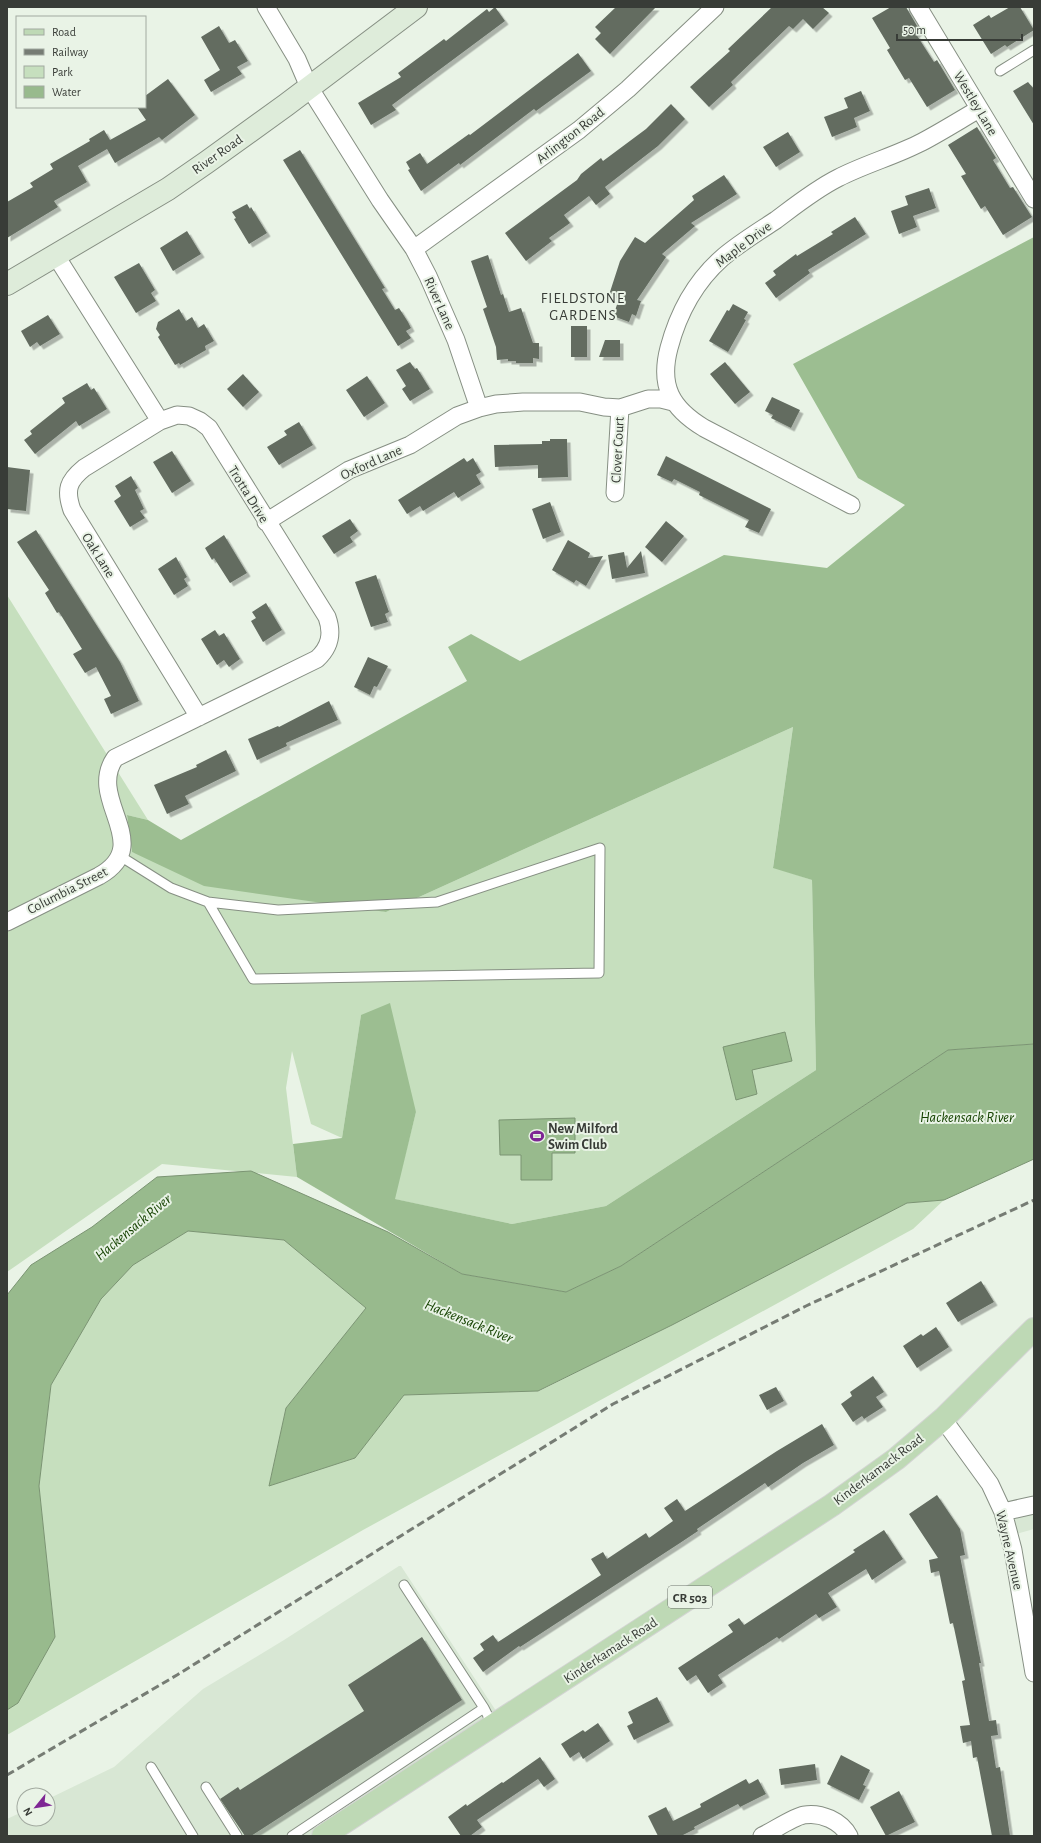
<svg xmlns="http://www.w3.org/2000/svg" width="1041" height="1843" viewBox="0 0 1041 1843" font-family="'Alegreya Sans',sans-serif">
<defs>
<filter id="shadow"><feDropShadow dx="3.5" dy="3.5" stdDeviation="0" flood-color="#0004"/></filter>
</defs>
<rect width="100%" height="100%" fill="#e9f3e6"/>
<path fill="#d8e7d4" d="M1034,1501V1529L1009,1536L1003,1512Z
M399,1566H401L502,1720L323,1836H7V1819L24,1811V1819H48V1799L114,1767L203,1689L284,1640Z"/>
<path fill="#c6dfbe" d="M7,595L148,820L127,815L132,852L386,912L793,727L773,867L812,880L816,1070L606,1206L512,1224L394,1199L416,1112L361,1015L342,1138L311,1124L292,1051L286,1088L297,1177L162,1164L7,1272Z
M944,1200L913,1229L363,1530L7,1735V1710L18,1703L55,1637L39,1486L51,1385L101,1299L133,1265L188,1231L284,1240L366,1308L286,1408L269,1486L355,1458L404,1395L539,1391L672,1325L907,1203Z"/>
<path fill="#9cbe91" d="M1034,237V1044L948,1050L621,1266L566,1292L462,1274L297,1177L293,1144L342,1138L361,1015L390,1003L416,1112L395,1199L512,1224L606,1206L816,1070L812,880L773,868L793,727L386,912L204,886L132,852L127,815L148,820L181,840L467,681L448,647L471,634L520,661L724,555L827,568L905,505L858,478L793,364Z"/>
<path fill="#98ba8d" stroke="#7b9473" d="M785,1032L792,1061L752,1070L757,1094L736,1100L723,1047Z
M1034,1044V1159L944,1200L907,1203L672,1325L538,1391L404,1395L355,1458L269,1486L286,1408L366,1308L284,1240L188,1231L133,1265L101,1299L51,1385L39,1486L55,1637L18,1703L7,1710V1295L31,1265L92,1227L157,1177L251,1171L388,1232L462,1274L566,1292L621,1266L948,1050Z
M575,1118V1153H552V1180H521V1155H500L499,1120Z"/>
<path fill="#636c61" filter="url(#shadow)" d="M495,7L505,21L392,105L396,110L371,125L358,103L401,77L398,73L444,39L446,41L487,9L489,12Z
M616,7H656L610,54L595,39L601,33L595,27Z
M772,7H822L829,13L813,29L803,19L793,29L789,26L731,82L733,85L709,107L690,87L730,51L728,49Z
M891,7H906L920,31L916,34L934,62L937,60L955,90L927,107L909,78L905,80L887,50L890,48L872,18Z
M1010,7H1020L1034,30L1007,47L1005,45L991,54L973,25L989,15L991,18Z
M219,26L229,43L235,40L248,61L237,67L242,74L211,92L204,80L220,70L201,37Z
M578,53L591,71L536,111L534,109L460,165L459,163L421,191L408,170L410,169L406,162L420,153L427,164L469,134L470,135Z
M168,79L195,115L162,140L159,137L115,163L107,149L78,166L87,182L54,201L58,207L7,238V202L33,187L30,183L53,169L50,164L90,141L89,139L104,130L110,140L146,120L137,107H145V96Z
M1028,82L1034,89V125L1013,91Z
M861,91L870,111L854,118L857,127L832,137L824,117L848,108L844,98Z
M671,104L685,119L658,146L605,187L610,194L596,205L589,196L564,215L570,223L549,238L552,241L526,261L505,233L577,180L581,174L601,158L603,161L646,129Z
M977,127L996,158L993,160L1010,188L1013,187L1032,217L1003,235L985,206L981,209L961,176L966,174L948,145Z
M788,132L800,152L776,167L763,147Z
M300,150L385,288L382,289L395,310L399,308L408,322L411,328L406,331L411,338L398,346L283,160Z
M724,175L737,194L691,223L695,226L662,254L666,257L637,300L641,301L636,316L632,314L629,322L613,316L619,299L609,295L620,261L635,237L645,243L694,200L692,196Z
M929,188L936,208L913,216L917,227L899,234L891,211L908,205L905,196Z
M247,204L250,209L251,207L267,233L249,244L234,219L236,218L232,212Z
M855,217L866,234L808,270L810,273L776,298L765,283L776,275L773,271L796,254L797,256L833,234L831,232Z
M187,231L201,254L173,271L160,248Z
M488,255L501,295L503,294L509,312L521,308L533,343H539V359L533,358V363H516V361H508V359L497,360L496,347L483,309L487,307L471,261Z
M139,263L155,290L151,293L156,301L136,313L114,277Z
M733,304L748,312L744,319L746,320L728,352L709,341L727,310L729,311Z
M179,309L186,321L192,317L198,328L204,324L214,341L205,346L206,350L180,365L179,363L175,365L158,337L160,335L156,329L158,322Z
M48,315L60,334L40,346L37,342L30,347L21,331Z
M571,326H587V357H571Z
M605,340H620V357H599Z
M410,362L415,369L417,368L430,389L410,401L402,389L406,386L396,370Z
M725,362L750,392L735,404L710,374Z
M243,374L259,392L243,407L227,389Z
M367,376L385,403L364,417L346,390Z
M87,383L91,390L94,388L107,409L79,426L76,421L35,454L24,440L32,434L30,431L65,403L62,398Z
M772,397L800,410L791,428L771,418L773,415L765,411Z
M299,422L313,445L279,465L267,447L287,435L284,431Z
M550,439H567L568,477L538,478V465L495,467L494,445L542,444V441H550Z
M172,451L191,481L172,493L153,462Z
M666,456L771,509L759,533L745,527L749,520L699,495L700,492L674,479L672,482L657,475Z
M464,458L467,462L473,458L481,472L476,475L481,484L458,498L454,492L423,511L420,506L407,514L398,500Z
M7,467L30,470L26,511L7,509L8,498H7Z
M131,476L138,488L135,490L144,509L140,511L145,518L130,527L114,501L121,496L115,486Z
M550,502L561,532L543,539L532,509Z
M350,519L358,531L350,537L353,542L334,554L322,536Z
M666,521L684,536L662,562L645,547Z
M36,530L120,662L139,701L111,714L104,699L111,696L96,667L85,673L73,654L82,649L59,612L57,613L45,593L49,590L17,542Z
M224,535L247,573L230,583L214,558L212,560L205,548Z
M568,540L590,553L588,558L603,556L586,586L576,580L574,583L552,570Z
M641,551L645,573L612,579L608,555L624,552L627,568Z
M176,557L187,577L184,579L188,586L174,595L158,569Z
M376,575L389,612L385,614L388,622L371,627L355,582Z
M266,603L282,630L263,642L251,621L256,618L252,612Z
M215,630L219,636L224,633L240,659L229,667L224,660L217,665L201,639Z
M368,657L388,666L377,687L374,686L370,695L354,687Z
M329,701L338,720L286,743L287,746L257,760L248,739L278,726L279,727Z
M226,750L236,771L185,796L189,804L167,814L154,785L197,767L196,765Z
M981,1281L994,1302L958,1322L946,1303Z
M936,1327L949,1347L917,1368L903,1346L921,1334L923,1336Z
M873,1376L884,1392L876,1397L883,1407L864,1419L862,1416L853,1422L841,1404L852,1396L850,1392Z
M776,1387L784,1401L767,1410L759,1395Z
M822,1424L834,1445L803,1463L768,1487L765,1483L697,1529L698,1531L680,1543L520,1647L519,1646L483,1672L473,1658L484,1650L480,1644L493,1635L498,1642L601,1575L591,1559L603,1552L607,1559L646,1533L649,1538L673,1521L664,1508L677,1499L685,1511L777,1451Z
M937,1495L960,1529L965,1555L960,1556L981,1663H979L989,1721L996,1720L998,1735L991,1736L996,1768L1000,1767L1010,1836H992L977,1757L973,1758L971,1741L963,1743L960,1726L970,1725L962,1681L965,1680L953,1623L950,1624L939,1571L931,1573L929,1560L938,1558L909,1514Z
M884,1530L903,1559L872,1580L866,1569L828,1593L837,1607L819,1618L816,1614L779,1639L777,1637L718,1675L723,1683L708,1693L696,1675L687,1681L678,1668L733,1632L728,1625L739,1618L744,1625L855,1552L853,1550Z
M422,1637L462,1700L251,1836H245L220,1799L238,1787L240,1790L364,1711L348,1685Z
M657,1697L670,1722L634,1740L627,1726L633,1723L628,1712Z
M598,1723L610,1741L583,1759L579,1752L570,1758L561,1744L583,1730L585,1732Z
M841,1755L870,1770L863,1785L866,1786L859,1800L827,1784Z
M540,1757L555,1779L544,1787L538,1779L477,1820L482,1827L470,1836H461L448,1817L466,1804L467,1806L502,1782L503,1783Z
M815,1764L817,1780L781,1785L779,1769Z
M746,1779L749,1784L758,1779L766,1794L740,1807L738,1804L694,1827L695,1829L681,1836H658L648,1816L666,1807L673,1821L701,1807L700,1804Z
M899,1791L915,1822L886,1836L870,1807Z"/>
<g fill="none" stroke-linecap="round" stroke-linejoin="round">
<defs>
<path id="lane" d="M1000,71L1034,50
M120,856L171,888L208,902L278,910L437,902L600,848L599,973L253,979L208,902
M404,1585L484,1708L493,1726
M151,1767L193,1836
M206,1787L237,1836
M292,1836L484,1708"/>
<path id="street" d="M266,7L297,59L309,87L380,200L414,249L428,276L456,340L479,408
M918,7L1034,199
M414,249L579,130L628,89L715,7
M56,256L160,421
M615,493L620,408
M851,505L704,428C671,408 659,386 669,348C678,314 695,282 722,258C738,244 758,232 776,220C796,205 816,189 838,178C865,164 895,156 922,142C941,132 960,120 979,109
M266,522L349,470L410,445L457,416L479,408L496,404L523,402H580L604,407L620,408L648,399H661L673,402
M7,922L99,876C156,844 86,800 115,758L317,659C330,647 333,634 327,617L209,428L200,421L189,416L177,415L160,421L84,468C68,481 65,490 72,510L199,717
M943,1419L990,1484L1003,1512L1013,1550L1034,1673
M1003,1512L1034,1505
M762,1836C773,1831 793,1817 804,1815C821,1812 841,1821 849,1836"/>
<path id="secondary" d="M7,284L168,189L207,162L286,105L416,7"/>
<path id="primary" d="M323,1836L832,1505L896,1459L943,1419L1034,1329"/>
</defs>
<use href="#lane" stroke="#868f83" stroke-width="11"/>
<use href="#street" stroke="#868f83" stroke-width="19"/>
<use href="#secondary" stroke="#868f83" stroke-width="24"/>
<use href="#primary" stroke="#d3d4d3" stroke-width="24"/>
<use href="#lane" stroke="#fff" stroke-width="9"/>
<use href="#street" stroke="#fff" stroke-width="17"/>
<use href="#secondary" stroke="#deecda" stroke-width="22"/>
<use href="#primary" stroke="#bed9b5" stroke-width="22"/>
<path stroke="#767c74" stroke-width="3" stroke-dasharray="8 4" stroke-linecap="butt" d="M7,1775L177,1675L613,1404L806,1306L1034,1200"/>
</g>
<defs>
<symbol id="stadium-bare" viewBox="-9 -9 18 18"><path d="M0-5a6.5 5 0 1 0 0 10a6.5 5 0 1 0 0-10ZM-3.5-1.8h7v3.6h-7Z" fill="#7e2694" stroke="#e9f3e6" stroke-width="2.5" paint-order="stroke"/></symbol>
</defs>
<g fill-rule="evenodd">
<use href="#stadium-bare" x="527" y="1126" width="20" height="20"/>
</g>
<g text-anchor="middle" stroke-width="4" stroke-linejoin="round" paint-order="stroke">
<rect fill="#e9f3e6" stroke="#6d736c" stroke-width="1" x="668" y="1586" width="44" height="22" rx="3"/>
<g font-size="13" font-weight="bold" fill="#383c37">
<text x="690" y="1602">CR 503</text>
</g>
<g font-size="14" fill="#383c37" stroke="#e9f3e6">
<text transform="translate(976 103) rotate(59)" y="5">Westley Lane</text>
<text transform="translate(570 135) rotate(-38)" y="5">Arlington Road</text>
<text transform="translate(217 154) rotate(-35)" y="5">River Road</text>
<text transform="translate(743 244) rotate(-37)" y="5">Maple Drive</text>
<text transform="translate(440 303) rotate(66)" y="5">River Lane</text>
<text transform="translate(617 450) rotate(-87)" y="5">Clover Court</text>
<text transform="translate(371 462) rotate(-24)" y="5">Oxford Lane</text>
<text transform="translate(249 494) rotate(58)" y="5">Trotta Drive</text>
<text transform="translate(99 555) rotate(58)" y="5">Oak Lane</text>
<text transform="translate(67 890) rotate(-27)" y="5">Columbia Street</text>
<text transform="translate(878 1469) rotate(-37)" y="5">Kinderkamack Road</text>
<text transform="translate(1010 1550) rotate(77)" y="5">Wayne Avenue</text>
<text transform="translate(610 1650) rotate(-33)" y="5">Kinderkamack Road</text>
</g>
<g font-size="14" font-weight="bold" fill="#383c37" stroke="#e9f3e6" text-anchor="start">
<text x="548" y="1133">New Milford<tspan x="548" dy="16">Swim Club</tspan></text>
</g>
<g font-size="15" letter-spacing="1" fill="#383c37" stroke="#e9f3e6">
<text x="583" y="303">FIELDSTONE<tspan x="583" dy="17">GARDENS</tspan></text>
</g>
<g font-size="15" font-style="italic" fill="#154201" stroke="#e9f3e6">
<text x="967" y="1122">Hackensack River</text>
<text transform="translate(133 1227) rotate(-40)" y="5">Hackensack River</text>
<text transform="translate(469 1321) rotate(22)" y="5">Hackensack River</text>
</g>
</g>
<rect width="1041" height="1843" fill="none" stroke="#383c37" stroke-width="16"/>
<rect x="16" y="16" width="130" height="92" fill="#e9f3e6" stroke="#a2aaa0"/>
<rect x="24" y="29" width="20" height="6" fill="#bed9b5" stroke="#a2aaa0"/>
<text x="52" y="36" font-size="12" fill="#383c37">Road</text>
<rect x="24" y="49" width="20" height="6" fill="#767c74" stroke="#a2aaa0"/>
<text x="52" y="56" font-size="12" fill="#383c37">Railway</text>
<rect x="24" y="66" width="20" height="12" fill="#c6dfbe" stroke="#a2aaa0"/>
<text x="52" y="76" font-size="12" fill="#383c37">Park</text>
<rect x="24" y="86" width="20" height="12" fill="#98ba8d" stroke="#a2aaa0"/>
<text x="52" y="96" font-size="12" fill="#383c37">Water</text>
<g transform="translate(36 1807) rotate(240)"><circle r="19" fill="#e9f3e6" stroke="#a2aaa0"/>
<path d="M0-3L7 15L0 10L-7 15Z" fill="#7e2694"/>
<text y="-6" font-size="11" font-weight="bold" text-anchor="middle" fill="#383c37">N</text>
</g>
<path d="M897 34v6h125v-6" fill="none" stroke="#383c37" stroke-width="2"/>
<text x="903" y="34" font-size="12" fill="#383c37" stroke="#e9f3e6" stroke-width="3" paint-order="stroke">50 m</text>
</svg>
